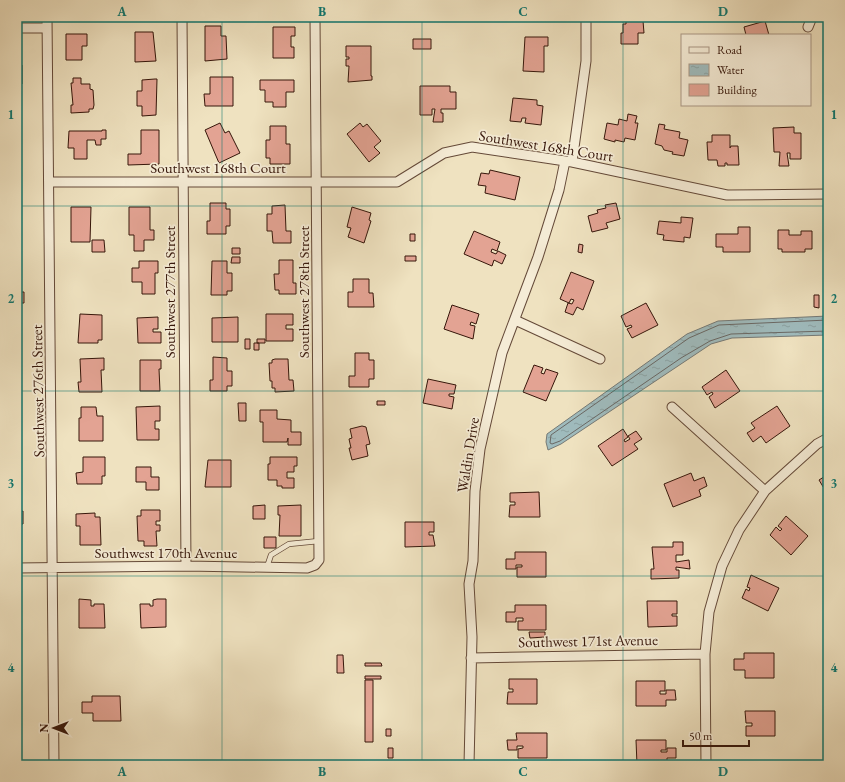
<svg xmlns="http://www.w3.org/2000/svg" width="845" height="782" viewBox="0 0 845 782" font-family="'EB Garamond',serif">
<defs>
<pattern id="water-ripples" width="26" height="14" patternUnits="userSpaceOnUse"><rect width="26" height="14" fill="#9fbbbd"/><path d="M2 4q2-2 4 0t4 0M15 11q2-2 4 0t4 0" fill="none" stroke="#8aa0a1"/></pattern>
</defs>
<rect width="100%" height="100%" fill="#efe2c0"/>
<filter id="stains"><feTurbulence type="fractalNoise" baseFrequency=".005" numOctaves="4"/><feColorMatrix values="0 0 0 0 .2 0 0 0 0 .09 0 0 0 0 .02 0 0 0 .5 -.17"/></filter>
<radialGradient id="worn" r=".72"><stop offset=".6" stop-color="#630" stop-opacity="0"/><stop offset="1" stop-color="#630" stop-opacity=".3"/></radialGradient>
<path fill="url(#water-ripples)" stroke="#757975" d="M828,316V335L732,338L711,344L561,444L548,450L546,442L547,434L687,334L718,321Z"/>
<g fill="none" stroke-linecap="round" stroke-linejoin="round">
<path stroke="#6a6864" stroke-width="1" d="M828,320L719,325L689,338L551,435L550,443L552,444L560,441L681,358L710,341L731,334L828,331"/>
</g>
<path fill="#e3a393" stroke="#36160a" d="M626,17H649L646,21H643L644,33H638V44H621V33H623V24H626Z
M765,21L769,35H746L744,27Z
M205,26H221V36H226L227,59L205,61Z
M273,27H295V36H291V47H294V58H273Z
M135,32H153L156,61L135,62Z
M66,34H87V46H82V60H66Z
M525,37H548V46H544V72L523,71Z
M413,39H431V49H413Z
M346,46H371V76H372V80L348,82L349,66H346V59H349V57H346Z
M17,65H22V84H20V89H17Z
M210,77H233V106H205L204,94H210Z
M73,78H81V84H90V89L93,90L94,105L93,109H89V112L71,113V105H73L71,83H73Z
M155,79H157L156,115L142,116V106H137V91H142V80Z
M260,80H294V92H286V107H273V102H265V90H260Z
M420,86H450V92H456V109H441V113H443V122H433L435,109H432V115H420Z
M513,98L537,100V105L543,106L541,125L525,123L526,118H522L521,122L510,121Z
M628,114L637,116L635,123H638L635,140L625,138L624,142L615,140V142L604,139L607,123L618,125L619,119L627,121Z
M220,123L225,133L229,131L240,153L219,163L205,130Z
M360,123L363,127L367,124L381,141L374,147L380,153L369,162L347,134Z
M659,124L665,125L664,129L680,132L679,138L688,140L684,156L672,154L673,152L664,150L662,146L655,144Z
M270,126H286V144H290V164H270V158H266V140H270Z
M794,127V133H801V159H790V153H787L789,166H779L780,152H774L773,128Z
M102,130H106V139H101V145H96L95,140H87V159H74V148H68L69,131H102Z
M141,130H159V164L128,165V154H141Z
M712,135H730V148L731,146H738L739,165H727V163H725V166H718L717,160H708L707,142H712Z
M490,170L520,177L515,200L485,193L486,186L478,185L481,173L489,174Z
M210,203H226V209H230V226H226V234H207V221H210Z
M616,203L620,219L606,223L608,228L592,232L588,216L598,213L597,210L606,208L605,205Z
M285,205L286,231H291V243H273L272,231H267V214H272V206Z
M71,207H91L90,242H71Z
M129,207H150V230H154V240H144V251H134V235H129Z
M352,207L371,213L369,220L371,221L364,243L348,237L351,228L347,227Z
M681,217L693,218L690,238L684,237V242L663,240L664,235L657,234L659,221L681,223Z
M738,227H750V252H723V247H716V234H738Z
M778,230H789V235H801V231H812V249H805V252H782V249H778Z
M474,231L500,242L497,251L492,249L491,252L496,254L498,251L506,255L502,264L494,260L492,266L464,254Z
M410,234H415V241H410Z
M92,240H104L105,252H92Z
M579,244L583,245L582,253L578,252Z
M232,248H240V254H232Z
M405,256H416V261H405Z
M232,257H240V263H231Z
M279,260H293V283H296V294H279V290H275L274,274H279Z
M139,261H158V273H155V294H142V282H132V268H139Z
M212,261H227V273H232V291H227V295H211Z
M571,272L594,281L583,310L577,307L573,315L565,312L568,303L572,304L574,300L571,299L569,303L560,299Z
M353,279H369V293H373L374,307H348V292H353Z
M17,292H24V303H17Z
M814,295H819V308L814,307Z
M646,303L658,325L632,338L627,329L632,327L631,325L626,327L621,316Z
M452,305L479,314L476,324L471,322L470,325L475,326L473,339L444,329Z
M80,314L102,315V340H98V343H78Z
M266,314H293V325H286V329H293V341H266Z
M158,317V329H153V332H161V343H138L137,318Z
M238,317V342H212V318Z
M245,339H250V349H245Z
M257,339H265V343H257Z
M254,343H259V350H254Z
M355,353H369V360H374V379H369V387H349V376H355Z
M213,357L227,358V371H232V386H227V391H210V380H213Z
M104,358V370H101L102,392H79L78,382H81L80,359Z
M275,359H288L289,380H293L294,391L275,392V388H272V381H270L269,363H272V360Z
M140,360H161V369H159L160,391H140Z
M534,365L543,368L541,373L544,374L546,369L558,373L546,401L523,392Z
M726,370L740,391L715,408L709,397L713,394L712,392L707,395L702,387Z
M428,379L456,385L454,394H449V396L454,397L452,409L423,403Z
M377,401H385V405H377Z
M238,403H246V421H239Z
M160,406V421H155V429H159V440H137L136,407Z
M777,406L790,426L766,443L761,436L753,442L747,433L755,428L751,423Z
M81,407H96L97,416H103V441H79V418H81Z
M260,410H277V419L291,420V432H301V445H288V438L287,442H263V422H260Z
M362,426L366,427L370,444L366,445L368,456L352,460L349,448H351L349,439L352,438L350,429Z
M623,429L628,437L624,440L625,442L630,439L628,436L636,431L642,439L634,444L638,449L612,466L598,446Z
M83,457H105V476H102V484H77L76,473L83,472Z
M270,457H297V466H294V472H287V478H294V488H282V486H277V480H268V464H270Z
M208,460H231V487H205Z
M136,467H151V477H159V490H146V482H136Z
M691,473L694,481L704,477L707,486L699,490L701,496L673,507L664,484Z
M827,475L828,476V495L819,480Z
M17,486L19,512L23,511V524H17Z
M539,492L540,517H509L510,505H515V502H510V493Z
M265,505V519H253V506Z
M301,505V536H279L280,515H278V506Z
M141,510H160V521H156V525H160V531H156L157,546H144V541H138L137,516H141Z
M95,513V517H100L101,545H80V526H76V514Z
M786,516L808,536L791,555L770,535L776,527L780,531L782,529L778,526Z
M405,522H434V532H429V535H433L435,546L405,547Z
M264,537H276V548H264Z
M673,542H683V555H676V562L689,560L690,569L676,567V570H679V578L651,579V569H654L652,547H673Z
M515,552H546V577H517V567H522V565H516V569H506V559H515Z
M751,575L779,588L768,611L742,598L746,589L749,591L750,588L747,587Z
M79,599L91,600V606H94V604H104L105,628H79Z
M157,599H166V627L141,628L140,604H150V606H153V600Z
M647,601H677V614H672V616H677V626L648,627Z
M515,605H546V630H518V621H523V618H516V622H506V612H515Z
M529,632H545V637L530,638Z
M744,653H774V678H745V670H734V659H744Z
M337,655H343L344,673H337Z
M365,663H381L382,666H365Z
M365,676H381V679H365Z
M509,679H537V704H507L508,692H513V689H509Z
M365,680H373V742H365Z
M636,681H665V691H660V694H666V690H675L676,700H666V706H636Z
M92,696H120L121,721H93V713H82V702H92Z
M745,711H775V736H746V726H752V723H746Z
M386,729H391V736H386Z
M516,733H547V758H518V749L523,748V746H517V750H508L507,740H517Z
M636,740H666V750H661V752H667V748H676V758H667V764L637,765Z
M388,748H393V758H388Z"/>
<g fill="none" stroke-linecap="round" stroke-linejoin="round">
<defs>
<path id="lane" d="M267,567L271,555L289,544L319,541"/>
<path id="street" d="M47,17L54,765
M182,17L186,566
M808,27L812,17
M17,28H47
M572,162L586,61V17
M50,182H397L444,153L472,147L572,162L727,195L828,194
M515,320L600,359
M672,407L765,491
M17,568L186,566L307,568L315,565L319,560L315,17
M471,658L705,654
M469,765L472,637L469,584L473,561L475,491L480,449L502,353L538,257L559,190L565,161
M706,765L705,654L709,612L722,566L739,530L765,491L817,444L828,438"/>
</defs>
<use href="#lane" stroke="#644938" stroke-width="6"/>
<use href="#street" stroke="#644938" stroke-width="11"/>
<use href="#lane" stroke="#f5ecd6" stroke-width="4.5"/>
<use href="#street" stroke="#f5ecd6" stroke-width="9"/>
</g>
<path fill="none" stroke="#0f766e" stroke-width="1" stroke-opacity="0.55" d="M222,17V765M422,17V765M623,17V765M17,206H828M17,391H828M17,576H828"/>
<g text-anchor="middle" stroke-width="3.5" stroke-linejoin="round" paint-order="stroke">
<g font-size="15" fill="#36160a" stroke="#f5ecd6">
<text transform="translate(546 146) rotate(9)" y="5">Southwest 168th Court</text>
<text x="218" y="173">Southwest 168th Court</text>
<text transform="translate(170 292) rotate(-90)" y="5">Southwest 277th Street</text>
<text transform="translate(304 292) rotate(-90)" y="5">Southwest 278th Street</text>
<text transform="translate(38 391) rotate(-91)" y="5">Southwest 276th Street</text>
<text transform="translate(468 455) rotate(-81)" y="5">Waldin Drive</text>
<text x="166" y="558">Southwest 170th Avenue</text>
<text transform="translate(588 641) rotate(-1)" y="5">Southwest 171st Avenue</text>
</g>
</g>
<rect width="845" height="782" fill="none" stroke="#efe2c0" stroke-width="44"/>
<rect x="681" y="34" width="130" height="72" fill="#f5ecd6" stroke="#a99684"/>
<rect x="689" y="47" width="20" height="6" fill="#f5ecd6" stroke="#a99684"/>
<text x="717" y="54" font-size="12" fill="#36160a">Road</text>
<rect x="689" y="64" width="20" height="12" fill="url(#water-ripples)" stroke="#a99684"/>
<text x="717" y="74" font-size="12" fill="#36160a">Water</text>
<rect x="689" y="84" width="20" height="12" fill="#e3a393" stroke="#a99684"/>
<text x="717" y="94" font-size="12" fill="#36160a">Building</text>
<g transform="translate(54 728) rotate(270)" stroke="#f5ecd6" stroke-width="3" paint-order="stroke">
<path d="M0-3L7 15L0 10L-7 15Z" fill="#36160a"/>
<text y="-6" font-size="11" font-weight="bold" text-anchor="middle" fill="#36160a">N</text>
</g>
<path d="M683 740v6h66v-6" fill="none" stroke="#36160a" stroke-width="2"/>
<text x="689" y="740" font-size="12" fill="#36160a" stroke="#f5ecd6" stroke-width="3" paint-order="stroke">50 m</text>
<rect x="22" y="22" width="801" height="738" fill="none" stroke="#0f766e" stroke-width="1.5"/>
<g font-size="13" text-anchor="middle" font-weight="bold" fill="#0f766e">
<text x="122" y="16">A</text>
<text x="322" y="16">B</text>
<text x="523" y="16">C</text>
<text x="723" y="16">D</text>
<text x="11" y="119">1</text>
<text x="834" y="119">1</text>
<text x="11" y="303">2</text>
<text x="834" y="303">2</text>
<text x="11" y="488">3</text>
<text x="834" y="488">3</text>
<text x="11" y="672">4</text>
<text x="834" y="672">4</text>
<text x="122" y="776">A</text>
<text x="322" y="776">B</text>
<text x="523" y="776">C</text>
<text x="723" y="776">D</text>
</g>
<rect width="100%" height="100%" filter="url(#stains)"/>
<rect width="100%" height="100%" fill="url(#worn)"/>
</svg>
